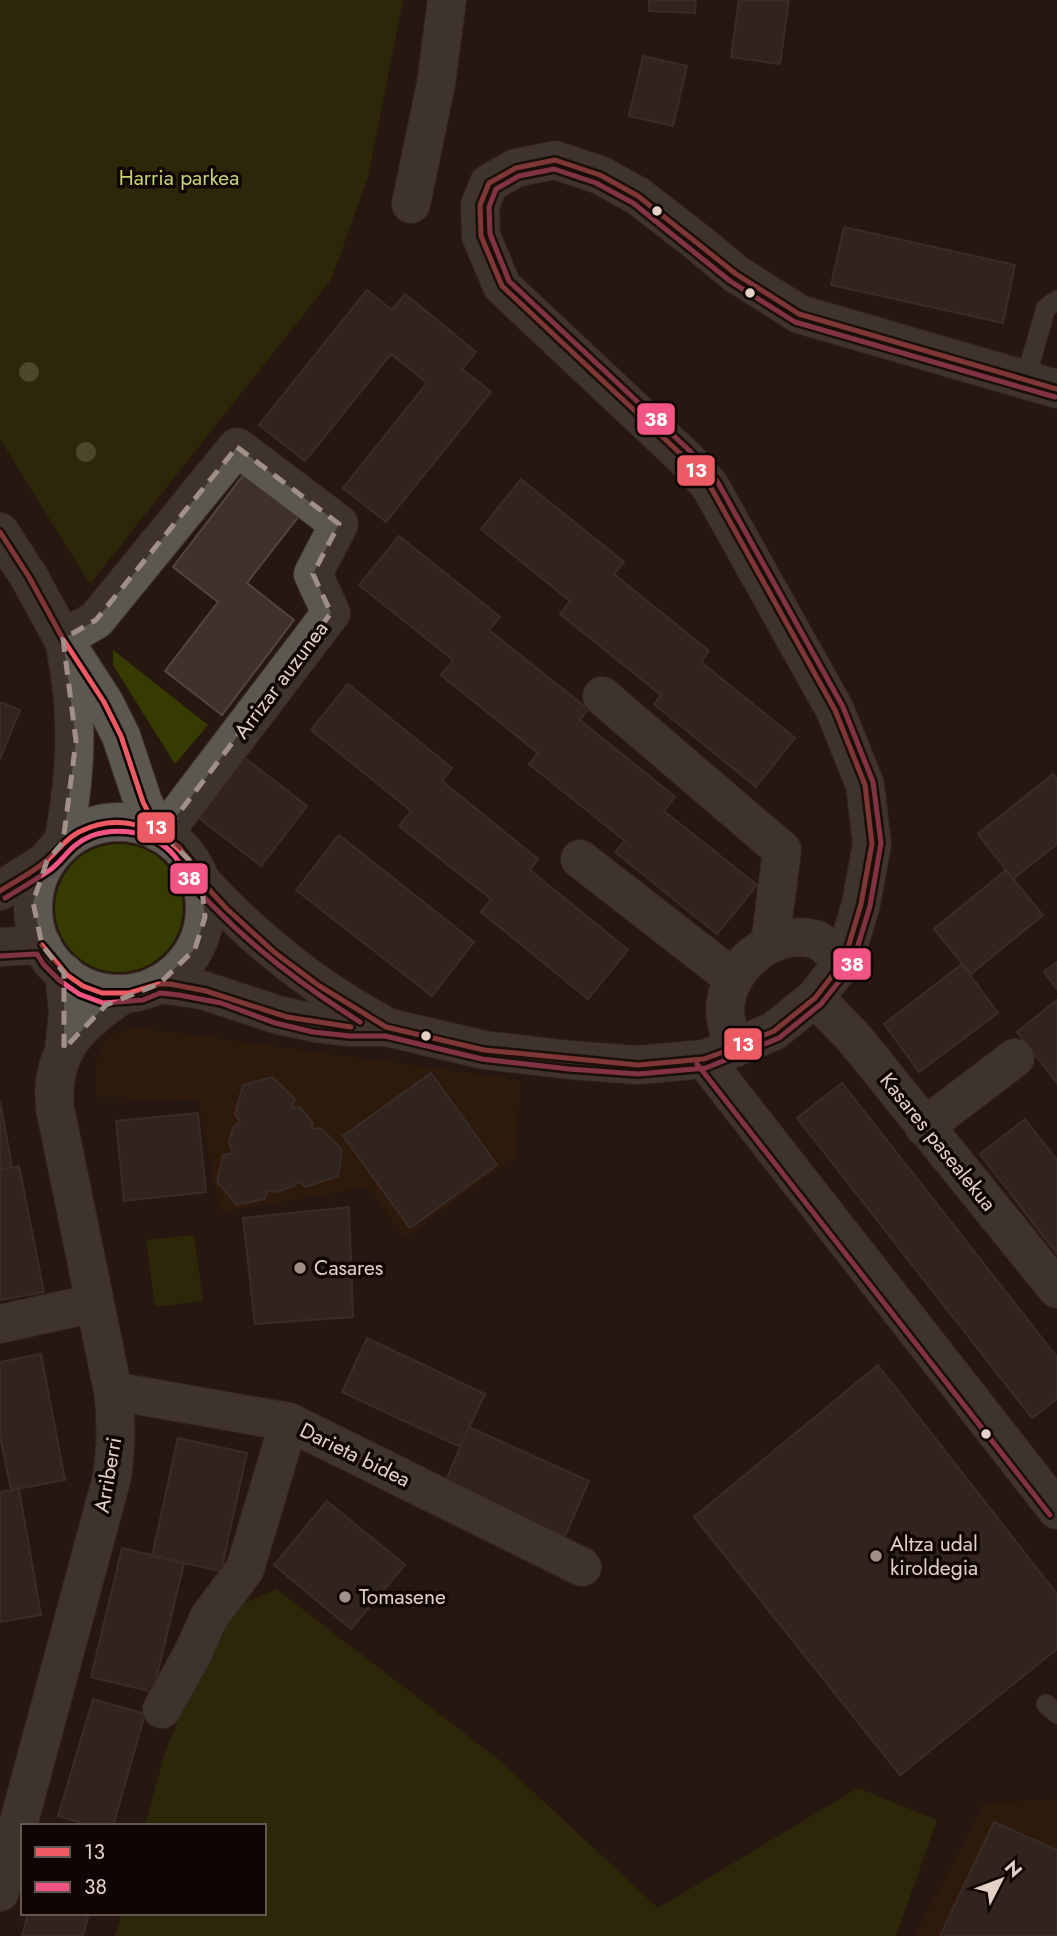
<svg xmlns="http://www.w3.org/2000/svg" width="1057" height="1936" viewBox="0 0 1057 1936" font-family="Jost,sans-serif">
<rect width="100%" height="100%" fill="#261810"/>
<path fill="#391b0a" d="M133,1027L521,1080L515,1157L405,1238L368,1187L220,1212L198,1100L96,1097V1062L107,1037Z
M1057,1799V1936H915L984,1803Z"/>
<path fill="#363b02" d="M0,0H403L368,177L331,280L90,584L0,439Z
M113,650L208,725L175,764L113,665Z
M55 908a64 64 0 1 1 128 0a64 64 0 1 1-128 0Z
M194,1235L203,1301L155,1307L146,1240Z
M276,1589L498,1759L658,1908L858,1788L937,1820L896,1936H115L122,1913H264V1826H145L165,1752L224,1612Z"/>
<path fill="#3e312e" stroke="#514541" stroke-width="2" d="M649,0H696L695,13L649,11Z
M739,0H789L780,64L731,57Z
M643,56L687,66L673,126L629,116Z
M844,227L1015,265L1003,323L831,285Z
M367,290L392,310L405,294L476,352L462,369L491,392L386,522L343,488L427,383L391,354L305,461L259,425Z
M244,474L299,516L247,583L294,620L222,715L165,671L218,602L173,567Z
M521,479L624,562L614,574L709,651L701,662L795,738L756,787L654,704L661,695L560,614L570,601L481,529Z
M399,536L500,617L489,630L588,709L580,720L675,797L664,811L757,885L717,934L615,852L625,841L529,764L538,753L441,675L453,660L359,585Z
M348,684L452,768L442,781L538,859L530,870L628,950L588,999L481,912L491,899L399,826L411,811L311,730Z
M0,702L20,710L0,759Z
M245,758L307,806L261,866L199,818Z
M1053,774L1057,779V844L1013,879L978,834Z
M339,835L474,942L432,996L296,890Z
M1006,870L1043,915L971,974L934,929Z
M1057,962V989L1044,972Z
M962,964L998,1013L919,1072L884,1024Z
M1057,1000V1083L1017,1032Z
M431,1073L497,1165L410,1228L343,1136Z
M272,1077L295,1099L292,1108L300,1107L312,1122L313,1129L321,1128L342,1150L338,1176L306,1187L298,1181L294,1186L276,1192L267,1191L265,1199L237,1205L217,1182L223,1155L233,1153L229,1143L233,1128L240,1121L235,1114L243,1085Z
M842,1083L1057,1357V1399L1032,1418L797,1118Z
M0,1101L12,1167L0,1170Z
M198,1113L206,1192L124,1201L116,1121Z
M1025,1119L1057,1160V1254L980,1154Z
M19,1166L44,1292L0,1300V1170Z
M349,1207L353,1317L255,1324L243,1218Z
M367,1338L485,1394L460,1447L342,1392Z
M41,1354L65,1480L11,1490L0,1436V1362Z
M878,1365L1057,1594V1649L900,1775L694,1517Z
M469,1427L589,1481L565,1536L445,1482Z
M178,1438L247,1453L221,1571L152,1556Z
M19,1489L41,1615L0,1622V1492Z
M327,1501L405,1565L351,1629L274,1565Z
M122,1548L184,1563L153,1692L91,1677Z
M93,1699L145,1714L113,1826H92L58,1816Z
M994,1822L1057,1850V1936H940Z
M28,1913H89L83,1936H22Z"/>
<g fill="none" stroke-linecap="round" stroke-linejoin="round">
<defs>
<path id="service" d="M1025,380L1046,308L1057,300
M1046,1704L1057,1714"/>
<path id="minor" d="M411,204L436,84L447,0
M63,639L96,620L237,447L339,524L313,574L331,613L163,834
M602,696L782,850L770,944
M580,859L733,978
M815,998L854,1038L1057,1289
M734,1048C731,1037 725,1023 725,1011C725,969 771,928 814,939C824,942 836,955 844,961
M64,1049L68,1012L64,973
M704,1059L1057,1510
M924,1127L1015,1058
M0,1324L95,1303
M113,1391L289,1422L582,1567
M162,1709L193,1653L209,1617L245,1569L289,1422
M0,1892L112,1477C116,1448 117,1420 113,1391L55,1108C49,1052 80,1022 124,994"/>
<path id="tertiary" d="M0,532L29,577L63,639L104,702L121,736L143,802L158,832
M33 908a86 86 0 1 1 172 0a86 86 0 1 1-172 0Z
M63,842C76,777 79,717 66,651
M201,881C254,939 312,986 382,1024
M0,891L47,861
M0,947L42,945
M159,984L202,990L278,1015L315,1023L351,1027H386L484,1050L570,1060L638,1065L704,1059L734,1048L774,1031L815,998L844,961L861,904L872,844L865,785L835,710L710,486L685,458L502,286L481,236L480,205L489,183L516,168L555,160L600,175L638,196L696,241L736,274L799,314L1057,389"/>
</defs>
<use href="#service" stroke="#3f332b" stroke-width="21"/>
<use href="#minor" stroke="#3f332b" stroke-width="40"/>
<use href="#tertiary" stroke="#3f332b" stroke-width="40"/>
<use href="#service" stroke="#5c5751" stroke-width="19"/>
<use href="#minor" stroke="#5c5751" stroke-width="38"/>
<use href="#tertiary" stroke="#5c5751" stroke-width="38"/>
<defs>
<path id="bus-1" d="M0,532L29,577L63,639L104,702L121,736L143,802L158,832L179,847L192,863L201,881L227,909L274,952L318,985L386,1027L484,1050L638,1065L704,1059L734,1048L774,1031L815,998L844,961L861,904L872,844L865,785L835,710L710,486L685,458L502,286L481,236L480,205L489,183L516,168L555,160L600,175L638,196L736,274L799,314L1057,389
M0,891C15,881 32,873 46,861C57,852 65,839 79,832C122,810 166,829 193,866
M42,945L67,975L83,986L102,993H129L159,984H170L206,991L287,1017L351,1027"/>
<path id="bus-2" d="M5,898C20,889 35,880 50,870C66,858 69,845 91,836C112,828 140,830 158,842C180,855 181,870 195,887C201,895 210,903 217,910C260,954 308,989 360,1022
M0,956L37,954L44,965L59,980L79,994L103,1003L143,1000L160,993L179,995L221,1003L275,1023L313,1032L350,1036H385L482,1059L569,1069L638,1074L706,1068L779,1038L821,1004L852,965L870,906L881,843L873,782L843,707L717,481L691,452L509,281L490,234L489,207L496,189L519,176L554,169L596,183L633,203L730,281L795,322L1055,397
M697,1064L1050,1515"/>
</defs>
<use href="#bus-1" stroke="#0f0502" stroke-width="10"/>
<use href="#bus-2" stroke="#0f0502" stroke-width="10"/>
<use href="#bus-1" stroke="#ec5b64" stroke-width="5"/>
<use href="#bus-2" stroke="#f05583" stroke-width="5"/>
</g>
<g fill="#7c7f49">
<circle cx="29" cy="372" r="10"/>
<circle cx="86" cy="452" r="10"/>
</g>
<path d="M0 0H1057V1936H0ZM237,447L339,524L313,574L331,613L163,834L192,863L201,881L205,917L195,949L159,984L106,1005L64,1049V973L42,945L33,902L47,861L63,842L76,741L63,639L96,620Z" fill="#261810" fill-opacity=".55" fill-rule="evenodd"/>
<path fill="none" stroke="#a19088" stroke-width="5" stroke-dasharray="14 9" stroke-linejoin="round" d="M237,447L339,524L313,574L331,613L163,834L192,863L201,881L205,917L195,949L159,984L106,1005L64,1049V973L42,945L33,902L47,861L63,842L76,741L63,639L96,620Z"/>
<g fill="#e3d1c8" stroke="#0f0502" stroke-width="2.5">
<circle cx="657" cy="211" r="6"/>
<circle cx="750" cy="293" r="6"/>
<circle cx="426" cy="1036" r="6"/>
<circle cx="986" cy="1434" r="6"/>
</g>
<g fill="#a19088" stroke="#0f0502" stroke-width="2.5">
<circle cx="300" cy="1268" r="7"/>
<circle cx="876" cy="1556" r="7"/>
<circle cx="345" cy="1597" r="7"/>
</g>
<g text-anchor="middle" stroke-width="7" stroke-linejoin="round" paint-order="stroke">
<g font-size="21" fill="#c3d477" stroke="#0f0502">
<text x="179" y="185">Harria parkea</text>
</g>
<g font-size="21" fill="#e3d1c8" stroke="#0f0502">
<text transform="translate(281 680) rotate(-53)" y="7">Arrizar auzunea</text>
<text transform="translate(938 1142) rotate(51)" y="7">Kasares pasealekua</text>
<text transform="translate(355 1455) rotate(26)" y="7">Darieta bidea</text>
<text transform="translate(108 1475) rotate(-80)" y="7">Arriberri</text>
</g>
<g font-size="21" fill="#e3d1c8" stroke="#0f0502" text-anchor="start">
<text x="314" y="1275">Casares</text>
<text x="890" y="1551">Altza udal<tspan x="890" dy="24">kiroldegia</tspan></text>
<text x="359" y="1604">Tomasene</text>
</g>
</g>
<g stroke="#0f0502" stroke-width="2.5">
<rect x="636" y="402" width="40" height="34" rx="7" fill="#f05583"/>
<rect x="676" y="454" width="40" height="33" rx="7" fill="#ec5b64"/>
<rect x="136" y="811" width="40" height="33" rx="7" fill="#ec5b64"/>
<rect x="169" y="862" width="40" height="33" rx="7" fill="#f05583"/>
<rect x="832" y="947" width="40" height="34" rx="7" fill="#f05583"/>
<rect x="723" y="1027" width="40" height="34" rx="7" fill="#ec5b64"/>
</g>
<g font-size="19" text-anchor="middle" font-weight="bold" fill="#fff">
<text x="656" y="426">38</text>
<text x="696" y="477">13</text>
<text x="156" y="834">13</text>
<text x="189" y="885">38</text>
<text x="852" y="971">38</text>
<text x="743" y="1051">13</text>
</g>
<rect x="21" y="1824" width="245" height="91" fill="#0f0502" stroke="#645751" stroke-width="2"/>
<rect x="35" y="1847" width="35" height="10" fill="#ec5b64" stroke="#645751" stroke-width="2"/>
<text x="84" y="1859" font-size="21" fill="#e3d1c8">13</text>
<rect x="35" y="1882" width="35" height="10" fill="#f05583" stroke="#645751" stroke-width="2"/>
<text x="84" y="1894" font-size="21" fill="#e3d1c8">38</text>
<g transform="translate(1001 1880) rotate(48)" stroke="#0f0502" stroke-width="5" paint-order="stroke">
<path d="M0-5L12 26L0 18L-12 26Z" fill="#e3d1c8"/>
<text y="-10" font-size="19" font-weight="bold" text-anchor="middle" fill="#e3d1c8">N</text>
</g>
</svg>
